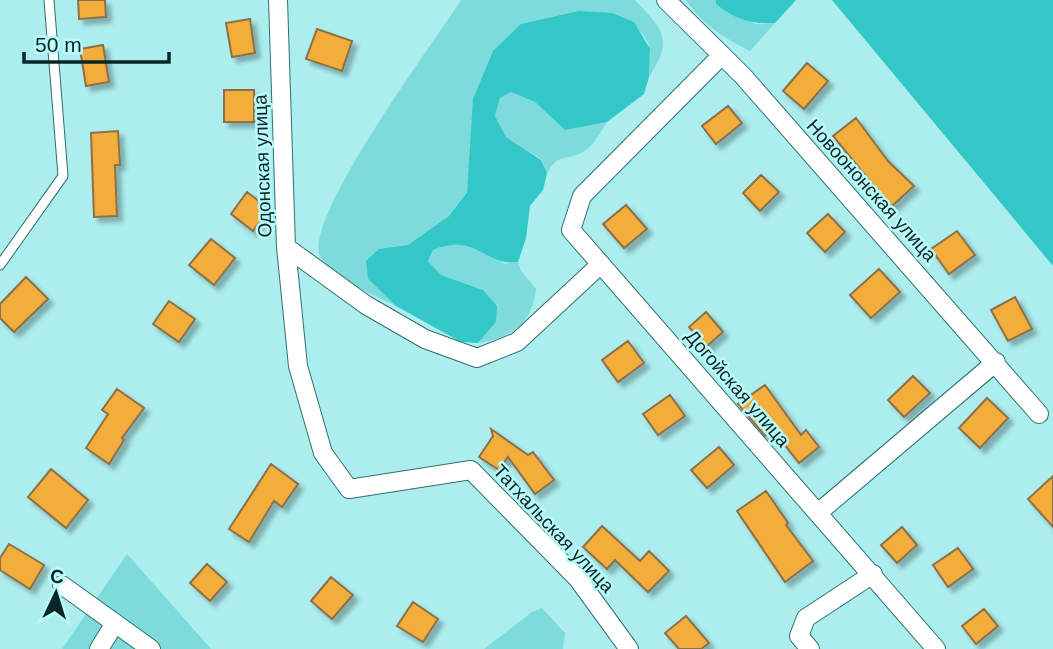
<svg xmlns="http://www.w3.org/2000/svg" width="1053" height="649" viewBox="0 0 1053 649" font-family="Arial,sans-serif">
<defs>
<filter id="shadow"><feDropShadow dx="5" dy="5" stdDeviation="2" flood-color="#0004"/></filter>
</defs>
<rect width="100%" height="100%" fill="#aceded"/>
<path fill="#7ddbdb" d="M461,0H635C663,30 674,39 649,77C649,69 651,58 650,50C639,0 560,20 521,24L471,150L467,191L449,216L407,246L379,249L368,279L396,306C377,296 324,275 319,253C310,209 433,44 461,0Z
M686,0H716V4L756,24L775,23L750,51C723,37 704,26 686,0Z
M511,92L535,102L565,130L607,122C600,133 593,147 581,153C564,161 559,153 547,173L541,159L506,137L495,116L500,98Z
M452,243L477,248L505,264L518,262L521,271L536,289C532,325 511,337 478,343L496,322L483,290L441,275L428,261L433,250Z
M127,554L211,649H62Z
M542,608L565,633L563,649H484L532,612Z"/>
<path fill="#34c7c8" d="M716,0H796L775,23C750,24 736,20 716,4Z
M832,0H1053V266Z
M579,11L612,13L634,22L650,49L649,77L644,94L607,122L565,130L535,102L511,92L500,98L495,116L506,137L541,160L547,173L543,190L530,206L526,238L518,262C485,267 477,232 433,250L428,261L441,275L483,290L497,306L496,322L478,343L461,342L396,306L368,279L366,261L379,249L408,245L449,216L467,192L473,99L493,51L521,24Z"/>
<path fill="#f2ad3a" stroke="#8c7049" stroke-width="2" filter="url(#shadow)" d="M78,0H105L106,17L79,19Z
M250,19L255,53L232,57L226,23Z
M317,29L352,41L342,71L306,59Z
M103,45L109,82L86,86L80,49Z
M807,63L828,81L804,109L783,91Z
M224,90H254V122H224Z
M728,106L742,123L716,144L702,126Z
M856,118L888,161L914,186L891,207L833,136Z
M118,131L120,165H115L117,216L94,217L91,133Z
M761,175L779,192L760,211L743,193Z
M247,192L269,209L253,231L231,214Z
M626,205L647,229L624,248L603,224Z
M828,214L845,232L825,252L807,233Z
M957,231L975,255L949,274L931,249Z
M211,239L235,258L214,285L189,265Z
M879,269L900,292L871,318L850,295Z
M26,277L48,299L14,332L0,318V304Z
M1015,297L1032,329L1008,341L991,310Z
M169,301L195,319L179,342L153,324Z
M706,312L723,332L706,347L689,327Z
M628,341L644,363L618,382L602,360Z
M913,376L930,393L904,417L888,400Z
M765,385L801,435L806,430L819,447L799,463L773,430L765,436L738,404Z
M117,389L144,408L122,438L124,440L109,464L86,448L108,414L102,410Z
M670,395L685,416L658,435L643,414Z
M987,398L1008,418L980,448L959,428Z
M491,429L528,455L533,452L554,480L535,494L508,457L499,470L479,457L493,436Z
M719,447L734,465L707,488L691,470Z
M271,464L298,484L282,507L274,501L249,542L229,529Z
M51,469L88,500L66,528L28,497Z
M1053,476V527L1028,499Z
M766,491L788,523L786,525L813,561L785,582L737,511Z
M602,526L640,561L649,551L669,571L648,592L615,560L607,569L583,547Z
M902,527L917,545L897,563L881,545Z
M9,544L44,565L30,589L0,570V558Z
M958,548L973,569L948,587L933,565Z
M207,564L227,582L210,601L190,583Z
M331,577L353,595L332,619L311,601Z
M413,602L438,619L423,642L397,626Z
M984,609L998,626L976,644L962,626Z
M686,616L709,643L701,649H679L665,633Z"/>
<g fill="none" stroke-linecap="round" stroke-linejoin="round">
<defs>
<path id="lane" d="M0,265L63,176L49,0"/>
<path id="street" d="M278,0L286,247L298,366L323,453L349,489L471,470L578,579L629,649
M666,0L743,76L1039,414
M722,55L582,196L571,230L936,649
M286,247L366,305L425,339L477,358L517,342L601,264
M819,512L996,362
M62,585L151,649
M99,649L115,623
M810,649L799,636L806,618L873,574"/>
</defs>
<use href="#lane" stroke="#307070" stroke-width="11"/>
<use href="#street" stroke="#307070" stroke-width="20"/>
<use href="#lane" stroke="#fff" stroke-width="9"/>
<use href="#street" stroke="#fff" stroke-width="18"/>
</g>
<g text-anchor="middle" stroke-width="5" stroke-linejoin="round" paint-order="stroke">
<g font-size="19" fill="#0b2626" stroke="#b9fbfa">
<text transform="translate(262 166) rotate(-92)" y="7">Одонская улица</text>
<text transform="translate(872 190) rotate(48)" y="7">Новоононская улица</text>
<text transform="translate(738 388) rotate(49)" y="7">Догойская улица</text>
<text transform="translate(554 528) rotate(47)" y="7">Татхальская улица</text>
</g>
</g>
<g transform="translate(56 593) rotate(4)" stroke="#b9fbfa" stroke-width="5" paint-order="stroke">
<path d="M0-5L12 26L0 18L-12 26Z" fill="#0b2626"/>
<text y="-10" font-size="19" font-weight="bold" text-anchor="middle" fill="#0b2626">С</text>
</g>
<path d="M24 52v10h145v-10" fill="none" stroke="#0b2626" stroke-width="3.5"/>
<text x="35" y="52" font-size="21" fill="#0b2626" stroke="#b9fbfa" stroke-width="5" paint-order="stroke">50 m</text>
</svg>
